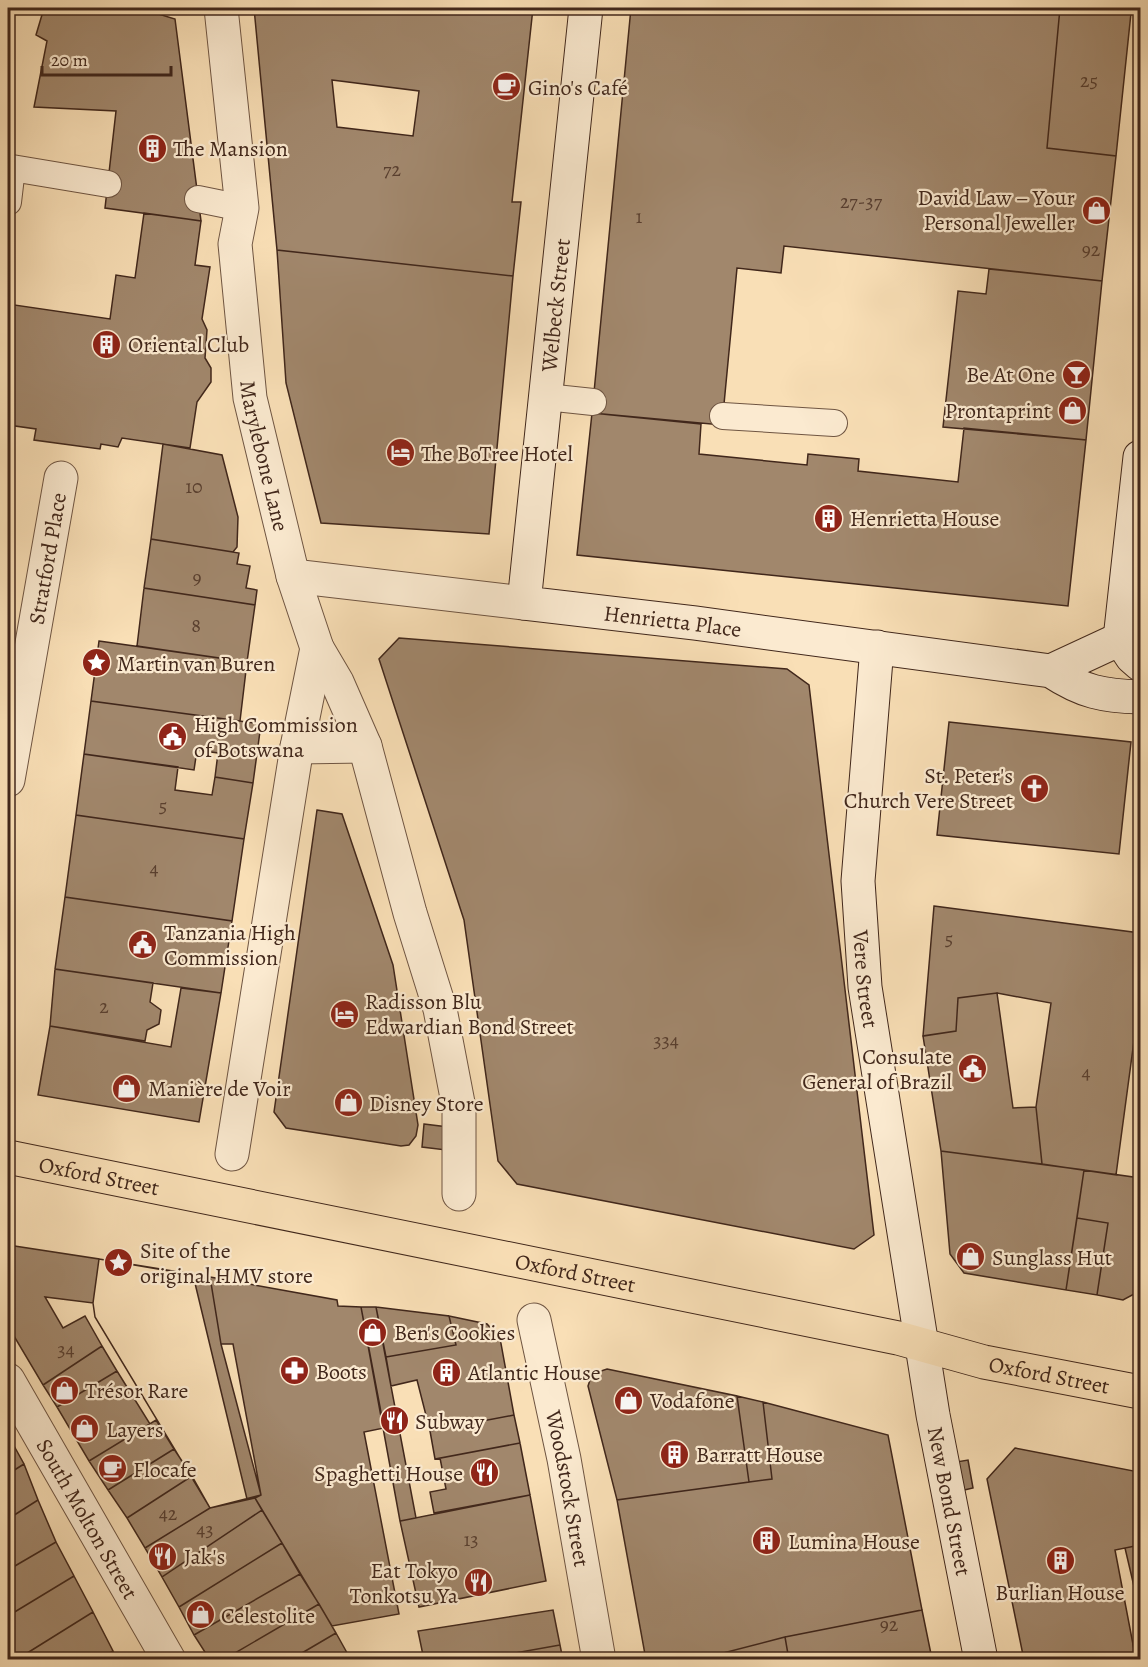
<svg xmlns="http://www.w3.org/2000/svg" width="1148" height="1667" viewBox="0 0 1148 1667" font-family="Alegreya,serif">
<rect width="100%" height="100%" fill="#f9dfb6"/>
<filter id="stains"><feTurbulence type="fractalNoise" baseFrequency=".00333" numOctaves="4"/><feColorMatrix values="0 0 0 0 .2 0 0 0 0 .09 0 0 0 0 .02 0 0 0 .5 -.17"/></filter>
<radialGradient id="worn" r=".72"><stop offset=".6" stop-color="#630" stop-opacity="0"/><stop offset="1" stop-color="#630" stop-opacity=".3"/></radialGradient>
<path fill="#a1876c" stroke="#41271b" stroke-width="1.5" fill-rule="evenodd" d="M8,8H13L8,66Z
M44,8H139L175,19L201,221L105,208L116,111L34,107L47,41L36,35Z
M254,8H533L512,202H521L513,276L277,250ZM332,80L419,91L413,136L337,127Z
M631,8H1060L1047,148L1116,156L1102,281L784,246L781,273L737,268L722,425L592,413Z
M1060,8L1131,13L1116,156L1047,148Z
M144,213L201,221L195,265L210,267L202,319L207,330L205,358L211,368V382L197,402L190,448L122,438L118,447L101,444L100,449L34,440L36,429L8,425V304L110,319L116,275L135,278Z
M277,250L513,276L489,534L321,523L286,383Z
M989,269L1102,281L1086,440L943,427L958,291L986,294Z
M592,413L701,424L699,454L807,465L808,454L859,459L858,471L958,482L964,428L1086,440L1068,606L577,555Z
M163,444L222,455L238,517L237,547L233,552L151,539Z
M151,539L239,553L237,564L250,566L246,588L257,590L255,605L144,588Z
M144,588L255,605L247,662L137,646Z
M399,638L787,669L809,685L874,1235L854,1249L517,1184L498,1161L464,920L379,659Z
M99,641L247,662L240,721L91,701Z
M91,701L261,724L253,783L215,777L218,753L197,750L194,770L84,754Z
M949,722L1131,742L1119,854L937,835Z
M84,754L178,767L175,790L212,795L215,777L253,783L244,839L76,815Z
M317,810L342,814L393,965L418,1125L416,1136L409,1145L401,1146L286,1128L274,1112Z
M76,815L244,839L232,921L65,897Z
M65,897L232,921L221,993L55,969Z
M934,906L1140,933V996L1116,1175L1042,1164L1036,1107L1051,1003L997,993L958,998L956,1031L923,1036Z
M55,969L153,983L150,1002L161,1010L159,1024L147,1030L145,1041L50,1026Z
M181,988L221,993L199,1122L38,1095L50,1026L171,1047Z
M997,993L1013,1108L1036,1107L1042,1164L941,1151L923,1036L956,1031L958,998Z
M424,1124L448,1127L446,1150L422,1147Z
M941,1151L1084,1170L1066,1290L964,1273L950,1254Z
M1084,1170L1140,1178V1261L1136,1293L1123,1300L1097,1295L1108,1223L1077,1218Z
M1077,1218L1108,1223L1097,1295L1066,1290Z
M8,1245L99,1259L93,1303L45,1297L63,1328L85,1316L102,1346L43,1385L8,1326Z
M99,1259L210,1277L221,1344L261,1495L210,1508L95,1317L93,1303Z
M99,1259L193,1275L247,1499L210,1508L95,1317L93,1303Z
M210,1277L337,1300L338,1306L361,1307L384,1428L364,1432L399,1614L332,1626L255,1498L261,1495L233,1344H221Z
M361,1307H376L416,1518L400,1521Z
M376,1307L449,1316L456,1345L386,1357Z
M449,1316L487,1324L500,1338L514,1415L430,1431L417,1380L391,1386L386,1357L456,1345Z
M102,1346L117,1371L57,1407L43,1385Z
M607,1369L737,1396L749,1482L617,1500L588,1386L592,1374Z
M117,1371L150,1424L89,1461L57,1407Z
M737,1396L763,1402L772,1479L749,1482Z
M763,1402L888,1435L922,1610L785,1637L696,1660H646L617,1500L772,1479Z
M514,1415L520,1443L435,1459L430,1431Z
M156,1420L174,1449L108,1490L89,1461Z
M8,1435L24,1464L8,1474Z
M520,1443L530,1495L434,1513L430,1492L446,1489L440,1458Z
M1015,1448L1139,1472L1140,1545L1115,1550L1136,1660H1024L987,1479Z
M174,1449L192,1476L127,1518L108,1490Z
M968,1460L973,1488L960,1491L956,1462Z
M24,1464L38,1500L8,1519V1474Z
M192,1476L210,1508L145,1548L127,1518Z
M530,1495L546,1581L419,1607L400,1521Z
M255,1498L262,1510L162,1577L145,1548L210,1508Z
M38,1500L56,1542L8,1570V1519Z
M262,1510L282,1543L179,1607L162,1577Z
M56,1542L74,1576L8,1616V1570Z
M282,1543L300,1574L194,1635L179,1607Z
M1140,1545V1612L1125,1548Z
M300,1574L319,1604L223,1660H210L194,1635Z
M74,1576L93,1612L16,1660H8V1616Z
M319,1604L336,1633L290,1660H223Z
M553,1610L560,1645L476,1660H424L418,1631Z
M922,1610L931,1654L901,1660H789L785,1637Z
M93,1612L113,1651L97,1660H16Z
M336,1633L351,1660H290Z
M785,1637L789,1660H696Z
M1140,1644V1660H1136L1133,1645Z
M560,1645L563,1660H476Z
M113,1651L118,1660H97Z
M931,1654L932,1660H901Z"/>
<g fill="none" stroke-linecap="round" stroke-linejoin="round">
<defs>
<path id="lane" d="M198,199L242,208
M8,202L12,168L108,184
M546,397L593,402
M723,416L834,423"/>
<g id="street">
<path id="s1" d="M221,8L242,208L235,244L250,398L293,576L317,648L337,682L365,746L410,913L440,1009L459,1108V1194"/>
<path d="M293,576L524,603"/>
<path d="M297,747L365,746"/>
<path id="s2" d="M8,780L61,478"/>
<path d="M232,1154L297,747L317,648"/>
<path id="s3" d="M534,1320L564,1459L599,1660"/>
<path id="s4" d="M8,1380L169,1660"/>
</g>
<g id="secondary">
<path id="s5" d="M586,8L524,603L695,623L1051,671C1083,692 1103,696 1140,697"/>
<path d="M1120,639L1140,457"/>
<path d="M1120,639L1132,657L1140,664"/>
<path id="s6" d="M877,647L858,881L865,987L933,1415L981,1660"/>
<path d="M1051,671L1120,639"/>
</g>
<g id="primary">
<path id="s7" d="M8,1157L898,1338L984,1362L1140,1392"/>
</g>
</defs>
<use href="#lane" stroke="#6f5542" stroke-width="28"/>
<use href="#street" stroke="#6f5542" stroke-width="35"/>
<use href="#secondary" stroke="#41271b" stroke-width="35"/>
<use href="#primary" stroke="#41271b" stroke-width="35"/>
<use href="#lane" stroke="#fbead0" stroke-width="26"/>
<use href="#street" stroke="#fbead0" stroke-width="33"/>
<use href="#secondary" stroke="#fbead0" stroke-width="33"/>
<use href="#primary" stroke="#f9dfb6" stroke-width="33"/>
</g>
<defs>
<symbol id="cafe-disc" viewBox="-11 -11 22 22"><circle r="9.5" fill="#8f2418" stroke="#fbead0"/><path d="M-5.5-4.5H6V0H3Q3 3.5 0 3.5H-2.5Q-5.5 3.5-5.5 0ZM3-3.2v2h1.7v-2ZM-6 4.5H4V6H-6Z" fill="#fff"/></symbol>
<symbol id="building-disc" viewBox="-11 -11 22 22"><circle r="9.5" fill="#8f2418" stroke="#fbead0"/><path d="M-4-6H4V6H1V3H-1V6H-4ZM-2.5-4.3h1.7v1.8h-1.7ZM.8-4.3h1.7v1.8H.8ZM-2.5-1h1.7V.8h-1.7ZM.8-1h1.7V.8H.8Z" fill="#fff"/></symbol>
<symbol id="shop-disc" viewBox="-11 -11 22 22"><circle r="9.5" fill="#8f2418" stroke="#fbead0"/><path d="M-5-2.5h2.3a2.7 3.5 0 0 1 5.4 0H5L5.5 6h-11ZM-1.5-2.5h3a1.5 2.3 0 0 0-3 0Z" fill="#fff"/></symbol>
<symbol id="bar-disc" viewBox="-11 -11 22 22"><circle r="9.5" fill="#8f2418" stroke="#fbead0"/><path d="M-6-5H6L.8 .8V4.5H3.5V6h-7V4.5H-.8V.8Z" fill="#fff"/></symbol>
<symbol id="hotel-disc" viewBox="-11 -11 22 22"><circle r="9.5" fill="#8f2418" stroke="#fbead0"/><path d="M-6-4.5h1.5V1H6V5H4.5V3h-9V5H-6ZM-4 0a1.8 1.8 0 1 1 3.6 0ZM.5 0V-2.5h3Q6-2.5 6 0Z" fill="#fff"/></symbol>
<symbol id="sight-disc" viewBox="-11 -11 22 22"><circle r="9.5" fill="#8f2418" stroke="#fbead0"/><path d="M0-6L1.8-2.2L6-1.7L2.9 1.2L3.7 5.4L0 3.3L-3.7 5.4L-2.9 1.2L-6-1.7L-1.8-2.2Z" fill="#fff"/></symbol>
<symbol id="civic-disc" viewBox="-11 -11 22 22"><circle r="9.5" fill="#8f2418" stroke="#fbead0"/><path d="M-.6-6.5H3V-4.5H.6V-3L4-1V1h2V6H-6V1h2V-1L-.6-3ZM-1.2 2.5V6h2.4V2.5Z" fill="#fff"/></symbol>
<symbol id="church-disc" viewBox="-11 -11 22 22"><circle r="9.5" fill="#8f2418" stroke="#fbead0"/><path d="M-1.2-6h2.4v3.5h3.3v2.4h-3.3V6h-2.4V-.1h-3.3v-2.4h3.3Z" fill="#fff"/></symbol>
<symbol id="pharmacy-disc" viewBox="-11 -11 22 22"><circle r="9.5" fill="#8f2418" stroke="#fbead0"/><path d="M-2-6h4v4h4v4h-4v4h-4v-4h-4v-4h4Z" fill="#fff"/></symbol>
<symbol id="restaurant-disc" viewBox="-11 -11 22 22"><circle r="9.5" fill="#8f2418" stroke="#fbead0"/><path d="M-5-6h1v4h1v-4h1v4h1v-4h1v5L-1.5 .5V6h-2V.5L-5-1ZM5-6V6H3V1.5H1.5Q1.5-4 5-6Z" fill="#fff"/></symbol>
</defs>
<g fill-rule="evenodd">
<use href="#cafe-disc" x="490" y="70" width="33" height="33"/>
<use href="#building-disc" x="136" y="132" width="33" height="33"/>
<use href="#shop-disc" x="1080" y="194" width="33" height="33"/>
<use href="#building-disc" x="90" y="328" width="33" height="33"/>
<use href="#bar-disc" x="1060" y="358" width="33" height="33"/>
<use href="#shop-disc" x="1056" y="394" width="33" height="33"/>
<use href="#hotel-disc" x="384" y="436" width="33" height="33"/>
<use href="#building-disc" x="812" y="502" width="33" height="33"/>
<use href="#sight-disc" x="80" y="646" width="33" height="33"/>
<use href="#civic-disc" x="156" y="720" width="33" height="33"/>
<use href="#church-disc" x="1018" y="772" width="33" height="33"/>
<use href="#civic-disc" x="126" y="928" width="33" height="33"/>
<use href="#hotel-disc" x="328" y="998" width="33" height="33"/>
<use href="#civic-disc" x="956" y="1052" width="33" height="33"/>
<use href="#shop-disc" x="110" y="1072" width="33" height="33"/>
<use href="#shop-disc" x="332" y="1086" width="33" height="33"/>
<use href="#shop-disc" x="954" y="1240" width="33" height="33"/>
<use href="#sight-disc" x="102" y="1246" width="33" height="33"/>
<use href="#shop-disc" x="356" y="1316" width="33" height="33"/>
<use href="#pharmacy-disc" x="278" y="1354" width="33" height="33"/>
<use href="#building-disc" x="430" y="1356" width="33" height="33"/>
<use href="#shop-disc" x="48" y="1374" width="33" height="33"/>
<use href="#shop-disc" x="612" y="1384" width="33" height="33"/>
<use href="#restaurant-disc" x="378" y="1404" width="33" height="33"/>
<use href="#shop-disc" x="68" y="1412" width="33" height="33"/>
<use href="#building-disc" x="658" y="1438" width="33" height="33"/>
<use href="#cafe-disc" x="96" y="1452" width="33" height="33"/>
<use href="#restaurant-disc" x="468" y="1456" width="33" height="33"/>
<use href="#building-disc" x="750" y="1524" width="33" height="33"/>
<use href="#restaurant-disc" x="146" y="1540" width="33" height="33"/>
<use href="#building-disc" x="1044" y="1544" width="33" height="33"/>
<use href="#restaurant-disc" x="462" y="1566" width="33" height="33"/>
<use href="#shop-disc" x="184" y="1598" width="33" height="33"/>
</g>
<g text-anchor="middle" stroke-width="4.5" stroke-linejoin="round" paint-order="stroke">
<g font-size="20" fill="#593f2f">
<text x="1089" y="87">25</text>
<text x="392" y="176">72</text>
<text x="861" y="208">27-37</text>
<text x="639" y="223">1</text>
<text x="1091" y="256">92</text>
<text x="194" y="493">10</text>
<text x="197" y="584">9</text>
<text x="196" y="632">8</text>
<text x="163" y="812">5</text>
<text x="154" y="875">4</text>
<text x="949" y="945">5</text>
<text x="104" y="1013">2</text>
<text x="666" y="1047">334</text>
<text x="1086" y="1079">4</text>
<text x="66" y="1356">34</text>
<text x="168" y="1520">42</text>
<text x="205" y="1536">43</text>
<text x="471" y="1546">13</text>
<text x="889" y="1631">92</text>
</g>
<g font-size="22" fill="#41271b" stroke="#fbead0" text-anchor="start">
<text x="528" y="95">Gino's Café</text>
<text x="173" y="156">The Mansion</text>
<text x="1075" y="205" text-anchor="end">David Law – Your<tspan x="1075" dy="25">Personal Jeweller</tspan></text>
<text x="128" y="352">Oriental Club</text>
<text x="1055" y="382" text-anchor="end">Be At One</text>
<text x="1051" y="418" text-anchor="end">Prontaprint</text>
<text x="421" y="461">The BoTree Hotel</text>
<text x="850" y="526">Henrietta House</text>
<text x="117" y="671">Martin van Buren</text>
<text x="194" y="732">High Commission<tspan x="194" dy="25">of Botswana</tspan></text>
<text x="1013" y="783" text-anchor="end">St. Peter's<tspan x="1013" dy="25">Church Vere Street</tspan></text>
<text x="164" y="940">Tanzania High<tspan x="164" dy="25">Commission</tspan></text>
<text x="365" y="1009">Radisson Blu<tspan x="365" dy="25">Edwardian Bond Street</tspan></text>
<text x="952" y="1064" text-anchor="end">Consulate<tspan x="952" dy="25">General of Brazil</tspan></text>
<text x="148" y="1096">Manière de Voir</text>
<text x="369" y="1111">Disney Store</text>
<text x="140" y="1258">Site of the<tspan x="140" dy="25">original HMV store</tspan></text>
<text x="992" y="1265">Sunglass Hut</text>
<text x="394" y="1340">Ben's Cookies</text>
<text x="316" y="1379">Boots</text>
<text x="468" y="1380">Atlantic House</text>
<text x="85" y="1398">Trésor Rare</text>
<text x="650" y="1408">Vodafone</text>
<text x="415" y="1429">Subway</text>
<text x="106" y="1437">Layers</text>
<text x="696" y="1462">Barratt House</text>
<text x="133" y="1477">Flocafe</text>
<text x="463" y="1481" text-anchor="end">Spaghetti House</text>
<text x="788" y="1549">Lumina House</text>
<text x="184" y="1564">Jak's</text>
<text x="458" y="1578" text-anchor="end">Eat Tokyo<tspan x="458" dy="25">Tonkotsu Ya</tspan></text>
<text x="1060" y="1600" text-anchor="middle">Burlian House</text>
<text x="221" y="1623">Celestolite</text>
</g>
<g font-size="22" fill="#41271b" stroke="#fbead0">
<text transform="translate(555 305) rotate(-84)" y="8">Welbeck Street</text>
<text dy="8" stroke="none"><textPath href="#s1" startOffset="452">Marylebone Lane</textPath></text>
<text dy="8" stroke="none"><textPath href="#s2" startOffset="225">Stratford Place</textPath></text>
<text dy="8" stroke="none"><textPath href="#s5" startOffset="748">Henrietta Place</textPath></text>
<text dy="8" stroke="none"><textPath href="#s6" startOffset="333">Vere Street</textPath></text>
<text dy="8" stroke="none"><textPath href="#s7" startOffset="93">Oxford Street</textPath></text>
<text dy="8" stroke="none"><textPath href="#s7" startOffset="579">Oxford Street</textPath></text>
<text dy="8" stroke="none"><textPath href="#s7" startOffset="1064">Oxford Street</textPath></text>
<text dy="8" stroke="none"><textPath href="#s3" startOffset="172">Woodstock Street</textPath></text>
<text dy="8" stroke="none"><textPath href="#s6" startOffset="862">New Bond Street</textPath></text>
<text dy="8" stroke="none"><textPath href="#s4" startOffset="160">South Molton Street</textPath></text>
</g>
</g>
<rect width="1148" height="1667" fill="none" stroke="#f9dfb6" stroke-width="30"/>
<rect x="9" y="9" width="1130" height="1649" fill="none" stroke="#41271b" stroke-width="3"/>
<rect x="15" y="15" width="1118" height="1637" fill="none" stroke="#41271b" stroke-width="1.5"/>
<path d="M42 66v9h129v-9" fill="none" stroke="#41271b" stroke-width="3"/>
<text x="51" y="66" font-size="18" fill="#41271b" stroke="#fbead0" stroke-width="4.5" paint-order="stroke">20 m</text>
<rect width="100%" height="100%" filter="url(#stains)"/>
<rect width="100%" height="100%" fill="url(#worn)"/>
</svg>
